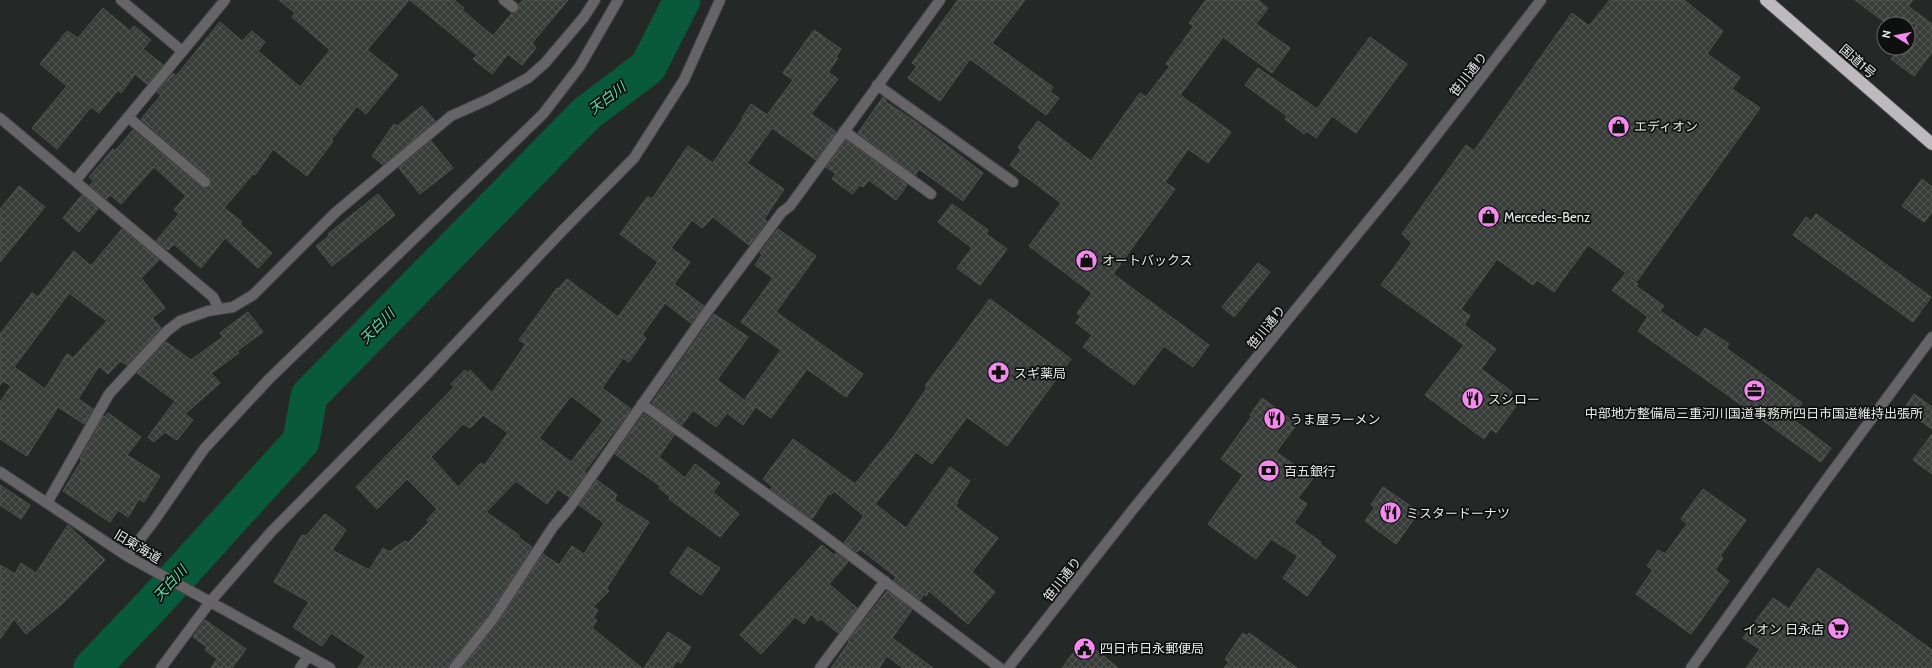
<svg xmlns="http://www.w3.org/2000/svg" width="1932" height="668" viewBox="0 0 1932 668" font-family="Cabin,'Noto Sans JP',sans-serif">
<defs>
<pattern id="building-cross-hatch" width="8" height="8" patternUnits="userSpaceOnUse"><rect width="8" height="8" fill="#383d3a"/><path d="M0 0l8 8M0 8l8-8" fill="none" stroke="#555956"/></pattern>
</defs>
<rect width="100%" height="100%" fill="#242826"/>
<g fill="none" stroke-linecap="round" stroke-linejoin="round">
<path stroke="#095a3d" stroke-width="37" d="M92,668L153,604L301,441L309,396L587,113L648,67L682,0"/>
</g>
<path fill="url(#building-cross-hatch)" stroke="#4f5451" fill-rule="evenodd" d="M279,0H409L367,50L398,75L366,114L357,106L331,140L333,141L307,176L273,149L255,175L253,174L224,208L242,222L240,224L272,253L258,268L225,238L201,268L174,244L168,250L156,241L179,214L174,210L186,196L154,167L121,204L110,195L106,199L90,185L94,181L89,177L113,149L115,151L133,130L201,187L204,188L210,186L211,183L209,177L142,120V118L161,95L157,92L173,73L176,76L220,22L242,41L252,31L265,42L258,51L300,87L330,50L292,17L295,13Z
M410,0H454L464,8L462,10L493,36L512,13L518,11L519,4L523,0H568L532,43L536,48L522,65L508,54L492,74L473,59L477,55Z
M958,0H1025L992,43L1053,87L1050,92L1059,98L1046,115L970,59L940,101L908,78L917,66L912,63Z
M1206,0H1258L1268,8L1256,24L1290,48L1272,73L1223,37L1180,95L1231,132L1208,163L1188,149L1165,182L1175,189L1113,274L1209,345L1193,367L1164,346L1134,385L1083,347L1092,335L1076,323L1081,316L1077,313L1092,293L1029,246L1061,203L1010,165L1021,150L1018,147L1038,121L1091,161L1140,93L1146,97L1170,66L1166,64L1194,26L1189,23Z
M1610,0H1684L1723,31L1707,54L1740,77L1732,89L1760,108L1637,281L1588,245L1554,292L1537,280L1533,285L1497,259L1461,309L1470,316L1464,325L1496,349L1481,369L1512,392L1510,395L1519,402L1496,433L1491,429L1484,439L1425,395L1464,345L1381,285L1412,243L1402,234L1466,145L1474,151L1572,13L1589,26Z
M1855,0H1913L1908,6L1932,24V52L1914,76L1891,59L1899,48H1908V36L1917,24H1887Z
M103,8L130,31L134,26L151,40L143,49L163,65L147,84L135,74L121,93L118,90L99,113L91,107L57,149L32,128L67,86L40,64L67,31L78,38Z
M814,30L841,49L836,57L838,58L828,72L838,79L811,114L836,132L816,160L772,128L747,163L784,189L764,219L767,221L749,245L713,217L702,228L692,220L671,248L690,262L674,284L704,306L691,323L665,303L642,335L646,338L629,362L623,358L602,388L631,409L584,472L586,473L569,497L558,489L547,504L516,481L486,512L519,535L518,537L532,547L488,615L449,664L448,668H358L366,656L331,633L322,646L293,627L309,602L274,582L302,535L306,536L325,514L346,530L332,550L369,570L383,548L389,552L405,541L408,543L429,522L427,520L437,509L407,479L377,509L356,487L454,387L451,384L465,370L468,373L470,370L492,393L526,344L519,340L557,288L558,289L567,279L618,317L658,262L620,234L648,196L652,199L688,146L713,163L743,119L742,118L751,104L767,115L793,80L783,73ZM571,396L603,420L571,462L539,438ZM483,415L508,433L484,466L481,463L458,487L431,457L463,424L470,428Z
M1370,37L1407,64L1356,133L1332,116L1316,138L1307,131L1304,134L1285,119L1287,116L1245,85L1258,68L1317,109Z
M883,97L886,99V102L916,122L983,173L963,201L919,169L915,175L858,133Z
M422,106L435,121L383,165L372,156L394,124L397,126Z
M846,140L907,185L896,200L869,180L863,187L860,185L852,194L832,179L836,174L826,167Z
M431,141L453,168L420,194L399,168Z
M1922,179L1932,187V212L1924,222L1902,206Z
M19,186L45,207L0,262V209Z
M378,194L395,215L332,266L316,246L329,236L328,234Z
M82,195L98,209L79,232L63,218Z
M952,204L988,230L986,234L1007,249L980,285L957,268L972,248L938,222Z
M1816,214L1931,297L1913,322L1793,235L1806,217L1811,221Z
M122,229L159,260L141,278L165,308L152,318L161,328L127,365L120,361L108,374L99,366L78,399L93,409L84,424L58,407L27,456L0,439V402L11,386L3,381L0,385V334L32,293L38,297L74,251L91,266ZM69,293L107,321L73,358L67,354L45,389L14,367Z
M778,229L816,256L776,312L863,374L846,397L807,369L771,418L745,399L781,350L741,322L773,278L755,265L762,255L760,253Z
M1258,263L1270,272L1234,317L1222,307Z
M1625,274L1638,284L1636,286L1664,306L1660,311L1698,338L1705,328L1729,344L1726,348L1802,403L1791,418L1831,448L1821,462L1638,331L1648,317L1612,290Z
M990,299L1071,359L1007,446L967,417L932,464L916,452L875,504L906,528L950,467L970,481L956,502L958,503L955,506L998,538L972,572L995,592L968,624L929,591L926,596L924,594L920,600L894,580L896,577L860,549L857,552L844,543L864,516L834,491L831,495L829,493L812,519L771,489L773,487L763,479L793,439L855,484L894,436L927,388L925,386Z
M248,312L263,332L237,351L239,353L211,373L220,383L185,414L193,420L177,440L165,432L154,442L148,437L175,401L137,373L166,342L191,360L223,337L220,333Z
M714,314L748,337L717,380L755,408L743,425L727,413L716,427L693,410L682,425L652,403Z
M1914,394L1932,407V429L1904,409Z
M1262,398L1297,424L1276,452L1313,478L1298,498L1307,504L1294,523L1321,542L1320,544L1336,556L1307,596L1283,578L1298,556L1271,539L1256,559L1208,524L1243,475L1221,459L1252,416L1250,415Z
M108,413L141,437L127,455L160,476L144,502L139,499L128,517L118,510L110,522L63,491L82,460L80,459L104,416L105,417Z
M644,414L674,435L659,457L685,478L695,464L720,483L713,492L739,514L720,537L669,499L670,497L659,488L660,486L615,454Z
M1932,434V474L1913,460Z
M597,480L617,495L614,500L649,522L606,589L609,591L593,607L598,610L593,618L597,620L592,628L642,668H462L498,623L543,554L559,565L572,546L584,554L604,523L579,505Z
M0,485L30,505L21,519L0,505Z
M1383,487L1419,512L1396,544L1365,521L1375,507L1371,505Z
M1703,489L1746,520L1720,556L1723,558L1715,570L1729,581L1691,634L1636,594L1653,570L1647,566L1658,550L1665,554L1687,524L1681,519Z
M68,525L105,560L62,604L26,634L14,619L0,639V565L15,574L21,563L36,573Z
M822,545L834,555L836,553L848,562L829,584L857,608L838,633L821,619L818,621L811,614L804,624L795,617L761,654L740,635Z
M688,547L720,568L701,595L670,573Z
M1818,568L1932,650V668H1746L1760,649L1743,638L1773,598L1789,609Z
M887,591L912,610L892,638L933,668H903L887,656L879,668H831L849,642L848,641Z
M205,620L246,649L232,668H211L217,659L205,650L207,647L193,637Z
M668,632L691,647L681,663L677,661L672,668H644Z
M1243,633L1247,636L1249,633L1297,668H1224L1229,662L1225,659Z
M1082,641L1101,654L1118,668H1062Z"/>
<g fill="none" stroke-linecap="round" stroke-linejoin="round">
<defs>
<path id="minor" d="M121,0L182,51
M504,0L513,7
M877,85L1013,182
M128,117L205,182
M0,118L213,297L219,309
M844,131L931,194
M75,181L225,0
M642,404L815,529L1000,668
M0,472L127,556L330,668
M47,503L109,394L167,331L180,321L208,311L233,307L253,295L336,212L451,116L489,99L528,78L545,63L584,17L595,0
M127,556L154,521L204,449L269,379L543,114L580,66L618,0
M161,668L210,602L271,532L426,375L563,230L634,158L684,80L720,0
M300,668L308,656
M454,668L493,619L553,527L570,507L707,312L782,212L790,206L940,0
M820,668L885,581
M1008,668L1134,508L1408,172L1541,0
M1691,668L1821,487L1932,337"/>
<path id="highway" d="M1766,0L1932,144"/>
</defs>
<use href="#minor" stroke="#3f4341" stroke-width="12"/>
<use href="#highway" stroke="#3f4341" stroke-width="14"/>
<use href="#minor" stroke="#666466" stroke-width="10"/>
<use href="#highway" stroke="#beb9bd" stroke-width="12"/>
</g>
<defs>
<symbol id="shop-disc" viewBox="-11 -11 22 22"><circle r="9.5" fill="#f589ee" stroke="#0e100f"/><path d="M-5-2.5h2.3a2.7 3.5 0 0 1 5.4 0H5L5.5 6h-11ZM-1.5-2.5h3a1.5 2.3 0 0 0-3 0Z" fill="#111"/></symbol>
<symbol id="pharmacy-disc" viewBox="-11 -11 22 22"><circle r="9.5" fill="#f589ee" stroke="#0e100f"/><path d="M-2-6h4v4h4v4h-4v4h-4v-4h-4v-4h4Z" fill="#111"/></symbol>
<symbol id="office-disc" viewBox="-11 -11 22 22"><circle r="9.5" fill="#f589ee" stroke="#0e100f"/><path d="M-6-3h4V-5.5h4V-3h4V5H-6ZM-1-4.5V-3h2v-1.5ZM-6 0V1H6V0Z" fill="#111"/></symbol>
<symbol id="restaurant-disc" viewBox="-11 -11 22 22"><circle r="9.5" fill="#f589ee" stroke="#0e100f"/><path d="M-5-6h1v4h1v-4h1v4h1v-4h1v5L-1.5 .5V6h-2V.5L-5-1ZM5-6V6H3V1.5H1.5Q1.5-4 5-6Z" fill="#111"/></symbol>
<symbol id="bank-disc" viewBox="-11 -11 22 22"><circle r="9.5" fill="#f589ee" stroke="#0e100f"/><path d="M-6-4H6V4H-6ZM0-2.3a2.3 2.3 0 1 0 0 4.6a2.3 2.3 0 1 0 0-4.6Z" fill="#111"/></symbol>
<symbol id="supermarket-disc" viewBox="-11 -11 22 22"><circle r="9.5" fill="#f589ee" stroke="#0e100f"/><path d="M-6-5.5h2.5l.6 2H6L4.5 2H-2.5L-4.4-4H-6ZM-1.5 3.2a1.3 1.3 0 1 0 .1 0ZM3 3.2a1.3 1.3 0 1 0 .1 0Z" fill="#111"/></symbol>
<symbol id="civic-disc" viewBox="-11 -11 22 22"><circle r="9.5" fill="#f589ee" stroke="#0e100f"/><path d="M-.6-6.5H3V-4.5H.6V-3L4-1V1h2V6H-6V1h2V-1L-.6-3ZM-1.2 2.5V6h2.4V2.5Z" fill="#111"/></symbol>
</defs>
<g fill-rule="evenodd">
<use href="#shop-disc" x="1606" y="114" width="25" height="25"/>
<use href="#shop-disc" x="1476" y="204" width="25" height="25"/>
<use href="#shop-disc" x="1074" y="248" width="25" height="25"/>
<use href="#pharmacy-disc" x="986" y="360" width="25" height="25"/>
<use href="#office-disc" x="1742" y="378" width="25" height="25"/>
<use href="#restaurant-disc" x="1460" y="386" width="25" height="25"/>
<use href="#restaurant-disc" x="1262" y="406" width="25" height="25"/>
<use href="#bank-disc" x="1256" y="458" width="25" height="25"/>
<use href="#restaurant-disc" x="1378" y="500" width="25" height="25"/>
<use href="#supermarket-disc" x="1826" y="616" width="25" height="25"/>
<use href="#civic-disc" x="1072" y="636" width="25" height="25"/>
</g>
<g text-anchor="middle" stroke-width="3.5" stroke-linejoin="round" paint-order="stroke">
<g font-size="13" fill="#e6eae8" stroke="#0e100f">
<text transform="translate(1858 61) rotate(41)" y="5">国道1号</text>
<text transform="translate(1468 74) rotate(-52)" y="5">笹川通り</text>
<text transform="translate(1266 327) rotate(-51)" y="5">笹川通り</text>
<text transform="translate(138 546) rotate(31)" y="5">旧東海道</text>
<text transform="translate(1062 579) rotate(-52)" y="5">笹川通り</text>
</g>
<g font-size="13" fill="#e6eae8" stroke="#0e100f" text-anchor="start">
<text x="1634" y="131">エディオン</text>
<text x="1504" y="222">Mercedes-Benz</text>
<text x="1102" y="265">オートバックス</text>
<text x="1014" y="378">スギ薬局</text>
<text x="1488" y="404">スシロー</text>
<text x="1754" y="418" text-anchor="middle">中部地方整備局三重河川国道事務所四日市国道維持出張所</text>
<text x="1290" y="424">うま屋ラーメン</text>
<text x="1284" y="476">百五銀行</text>
<text x="1406" y="518">ミスタードーナツ</text>
<text x="1824" y="634" text-anchor="end">イオン 日永店</text>
<text x="1100" y="653">四日市日永郵便局</text>
</g>
<g font-size="14" font-style="italic" fill="#5bdba5" stroke="#0e100f">
<text transform="translate(607 98) rotate(-37)" y="5">天白川</text>
<text transform="translate(377 326) rotate(-45)" y="5">天白川</text>
<text transform="translate(170 583) rotate(-48)" y="5">天白川</text>
</g>
</g>
<g transform="translate(1896 36) rotate(280)"><circle r="19" fill="#0e100f" stroke="#646766"/>
<path d="M0-3L7 15L0 10L-7 15Z" fill="#f589ee"/>
<text y="-6" font-size="11" font-weight="bold" text-anchor="middle" fill="#e6eae8">N</text>
</g>
</svg>
